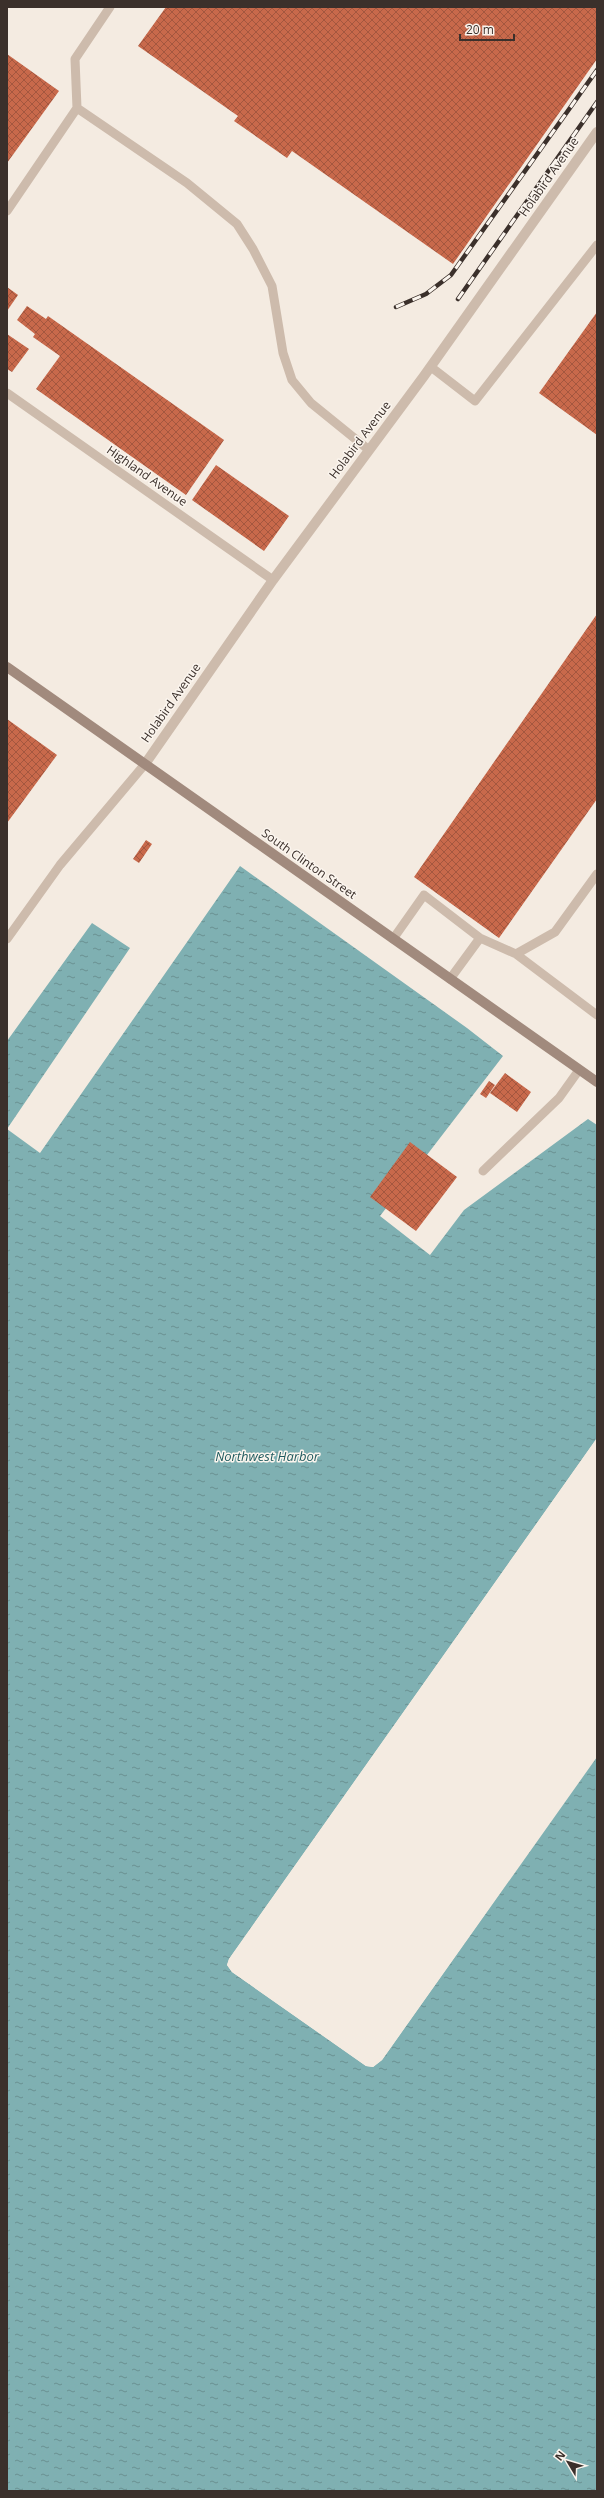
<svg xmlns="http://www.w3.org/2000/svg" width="604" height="2498" viewBox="0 0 604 2498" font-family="'Open Sans',sans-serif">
<defs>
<pattern id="water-ripples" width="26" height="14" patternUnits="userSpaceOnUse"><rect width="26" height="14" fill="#7fb0b2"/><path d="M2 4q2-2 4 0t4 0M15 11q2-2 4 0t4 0" fill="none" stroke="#699091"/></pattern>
<pattern id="building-cross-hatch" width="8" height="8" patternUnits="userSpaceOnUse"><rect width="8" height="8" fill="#c8694b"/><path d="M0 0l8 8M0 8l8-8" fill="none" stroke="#a4573f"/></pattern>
</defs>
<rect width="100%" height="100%" fill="#f4ebe1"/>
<path fill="url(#water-ripples)" d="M240,866L467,1028L503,1056L380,1216L430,1255L464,1210L588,1119L597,1125V1438L229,1959L227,1965L232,1972L366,2066L373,2067L382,2060L597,1757V2491H7V1041L92,923L130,948L7,1129L40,1153Z"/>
<path fill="#f4ebe1" d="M597,1438V1441L231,1960L229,1965L233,1970L367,2064L373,2065L380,2059L597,1755L382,2060L373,2067L366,2066L232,1972L227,1965L229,1959Z"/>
<path fill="url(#building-cross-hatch)" d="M166,7H597V59L453,264L292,151L287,158L234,121L238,116L138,46Z
M7,54L59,91L7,163Z
M7,287L18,295L7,311Z
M27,306L46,319L48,316L224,440L186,495L36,389L60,356L33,337L35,334L17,320Z
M597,312V435L539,393Z
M7,334L29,349L12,372L7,369Z
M216,465L289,516L264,551L192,500Z
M597,614V799L499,938L414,877Z
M7,719L57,755L7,823Z
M146,840L152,844L139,863L133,859Z
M505,1073L531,1092L517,1112L490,1093Z
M489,1081L495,1085L486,1098L480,1094Z
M410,1142L457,1177L416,1231L370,1197Z"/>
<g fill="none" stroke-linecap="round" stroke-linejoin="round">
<path stroke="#cdbbac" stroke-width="9" d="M77,108L75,59L110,7
M7,211L77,108L187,183L237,224L253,249L272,286L283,353L292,380L311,403L369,450
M431,367L475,401L597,245
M7,393L273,580
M480,938L516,954L555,932L597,874
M7,939L60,865L145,764
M393,939L424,895L480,938L450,979
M516,954L597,1015
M483,1171L559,1098L579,1070"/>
<path stroke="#cdbbac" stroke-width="10" d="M145,764L273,580L424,376L597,132"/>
<path stroke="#a18a7d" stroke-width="10" d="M7,667L597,1082"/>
<defs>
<path id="rail" d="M458,299L597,102
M396,307L426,294L451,275L597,70"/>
</defs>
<use href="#rail" stroke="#3b302b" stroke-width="4.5"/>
<use href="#rail" stroke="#fbf5ee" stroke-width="3" stroke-dasharray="9" stroke-linecap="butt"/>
</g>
<g text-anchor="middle" stroke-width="3" stroke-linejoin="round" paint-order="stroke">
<g font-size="12" fill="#3b302b" stroke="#fbf5ee">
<text transform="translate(549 177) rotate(-55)" y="4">Holabird Avenue</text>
<text transform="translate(360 440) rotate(-53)" y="4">Holabird Avenue</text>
<text transform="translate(147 476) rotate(35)" y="4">Highland Avenue</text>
<text transform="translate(171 703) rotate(-55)" y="4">Holabird Avenue</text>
<text transform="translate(309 864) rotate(35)" y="4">South Clinton Street</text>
</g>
<g font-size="13" font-style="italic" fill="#1f5a5e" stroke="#fbf5ee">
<text x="267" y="1461">Northwest Harbor</text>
</g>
</g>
<rect width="604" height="2498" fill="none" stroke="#3b302b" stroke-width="16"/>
<g transform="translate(568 2462) rotate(308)" stroke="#fbf5ee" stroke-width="3" paint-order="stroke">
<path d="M0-3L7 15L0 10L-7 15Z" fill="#3b302b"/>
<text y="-6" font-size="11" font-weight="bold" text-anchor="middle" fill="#3b302b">N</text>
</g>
<path d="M460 34v6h54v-6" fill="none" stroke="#3b302b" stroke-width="2"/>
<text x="466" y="34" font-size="12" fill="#3b302b" stroke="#fbf5ee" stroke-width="3" paint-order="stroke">20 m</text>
</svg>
